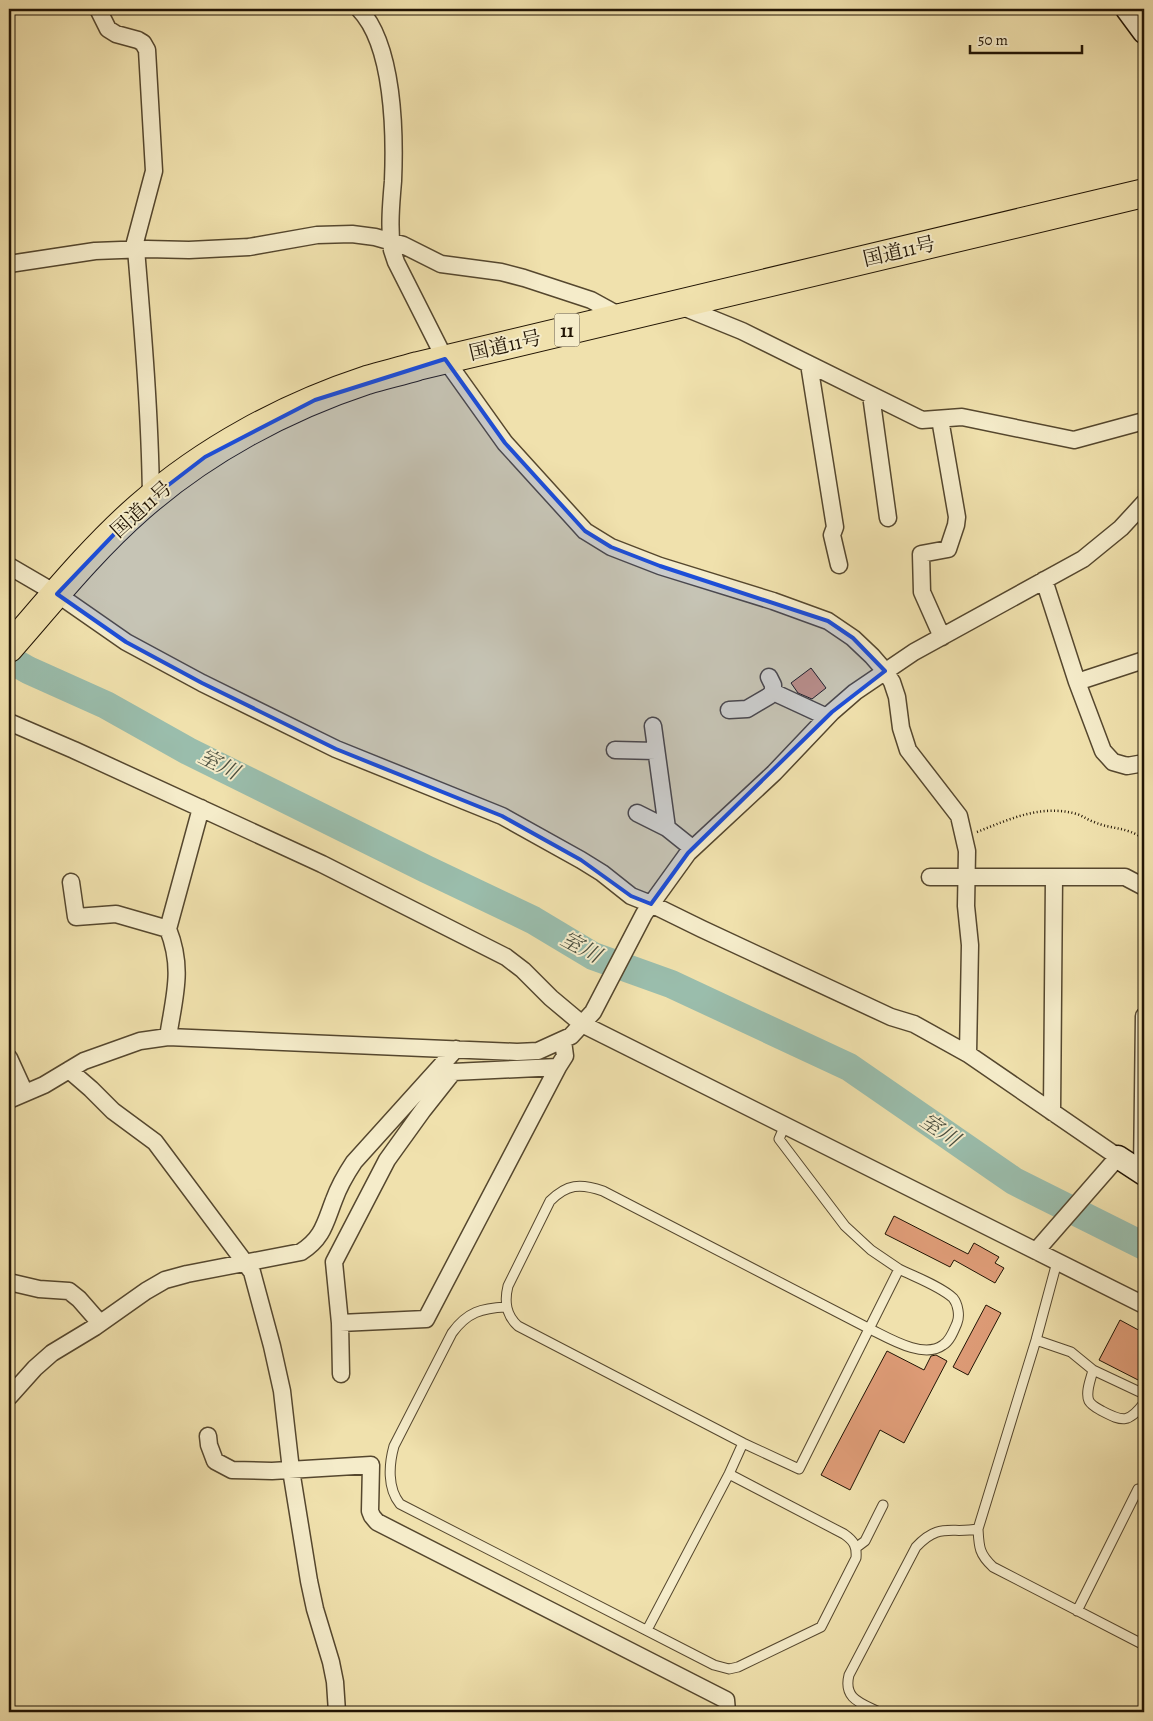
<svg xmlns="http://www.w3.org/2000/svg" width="1153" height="1721" viewBox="0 0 1153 1721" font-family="Alegreya,'Noto Serif JP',serif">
<rect width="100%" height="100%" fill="#f0e1ad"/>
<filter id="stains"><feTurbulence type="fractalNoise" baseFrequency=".004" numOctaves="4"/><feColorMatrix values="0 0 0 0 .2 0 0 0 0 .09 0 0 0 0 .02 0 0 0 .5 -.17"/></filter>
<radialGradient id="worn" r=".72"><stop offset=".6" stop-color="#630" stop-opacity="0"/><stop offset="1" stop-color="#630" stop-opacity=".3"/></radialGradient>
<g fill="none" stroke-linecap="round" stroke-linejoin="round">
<path stroke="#9abdac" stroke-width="28" d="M9,659L28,670L106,705L188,751L426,869L533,920L593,956L671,984L849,1067L1014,1181L1144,1246"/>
</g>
<path fill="#dd9b76" stroke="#211404" d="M811,668L826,688L812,699L798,693L791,683Z
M894,1216L968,1254L974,1243L999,1257L995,1263L1004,1268L995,1283L954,1260L950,1267L885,1234Z
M986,1305L1001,1313L968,1375L953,1367Z
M1120,1320L1144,1333V1383L1099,1360Z
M887,1351L924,1370L931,1356L936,1355L947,1361L904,1443L880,1430L850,1490L821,1475Z"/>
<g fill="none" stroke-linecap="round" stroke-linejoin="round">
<defs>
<path id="lane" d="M785,1125L779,1139L845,1226L871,1250L899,1269L799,1469L743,1443L518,1326C506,1315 504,1302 508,1286L550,1201C567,1184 580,1183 603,1191L868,1328C887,1337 923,1360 943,1345C950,1341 954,1330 957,1323C960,1316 958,1304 953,1298C940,1286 915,1277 899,1269
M1057,1262L1036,1340L978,1529C979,1547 979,1554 993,1567L1144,1645
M506,1307C482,1308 467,1312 452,1333L394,1446C389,1464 387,1488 400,1504L714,1665L729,1669L738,1667L821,1627L856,1558C857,1546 854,1541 844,1534L729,1474
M1036,1340L1071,1352L1093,1370L1144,1394
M1093,1370C1091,1379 1085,1392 1089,1401C1092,1406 1097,1408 1102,1411C1123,1422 1129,1423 1144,1403
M857,1547L865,1541L883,1505
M1077,1611L1138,1489
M647,1630L729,1474L743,1443
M879,1712C861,1703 843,1699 849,1675L916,1547C939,1522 950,1534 978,1529"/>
<path id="street" d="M98,9L108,29L116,34L138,40L143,43L147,50L154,171L133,250
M359,9C394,45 395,134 393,181C391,204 389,227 392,250L396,262L445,359L505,443L585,531L611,547L660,566L773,601L828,621L853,638L872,656L885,671L892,682L897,697L901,728L908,750L959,816L967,851L966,906L970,945L968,1054
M136,249C143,332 150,415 151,498
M9,264L95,251L147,249L189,250L249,247L317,235L352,234L375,237L403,245L441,264L501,272L524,278L591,300L622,317
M678,305L742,331L922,420L962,417L1074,440L1144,421
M809,364L835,527L832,535L839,565
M871,395L888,518
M940,419L957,517L956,525L948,549L921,554L922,592L942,637
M9,566L57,594L126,642L202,683L336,749L502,816L581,860L602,873L631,896L651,904L702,929L891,1017L914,1024L968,1054L1118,1157L1036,1251
M1044,580L1077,682L1103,751L1113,762L1127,766L1144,763
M1077,682L1144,660
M773,692L827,717
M729,710L747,709L769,696L773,692V685L769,677
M9,722L74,750L322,864L506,957L523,970L551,998L582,1024L1144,1305
M653,726L667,828L692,848
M615,750L656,751
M637,813L667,828
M930,877H1125L1144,887
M71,882L76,917L116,914L168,929C184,969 174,997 168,1037
M168,929L201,808
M9,1058L25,1093
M69,1070L91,1089L113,1111L155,1142L252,1272L272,1346L282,1391L291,1470L309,1581L315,1609L331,1662L335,1682L337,1712
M9,1100L44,1085L84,1061L140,1041L168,1037L517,1052L538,1051L571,1036L593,1012L644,914L688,853L774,773L832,712L855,692L914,652L1083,559L1121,528L1144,503
M1052,1112L1054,877
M1142,1173L1144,1016
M9,1282L39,1289L69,1291L79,1299L100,1323
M340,1323L426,1319L558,1067L565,1056L563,1041
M341,1374L340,1323L334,1262L387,1160L423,1110L453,1072L558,1067
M9,1397L35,1368L52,1353L95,1327L146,1291L165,1280L187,1274L301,1252C323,1238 325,1223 334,1200C339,1186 346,1174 354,1162L456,1049
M208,1436L209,1445L215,1461L232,1470L272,1471L371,1465L370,1511L372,1516L377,1522L726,1700L727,1712"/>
<path id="secondary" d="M1127,9L1144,32
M1118,1157L1144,1174"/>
<path id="highway" d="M9,648C51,600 92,549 140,507C205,450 285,407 367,380C384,375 401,371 418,366L1144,193"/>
</defs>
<use href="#lane" stroke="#55472e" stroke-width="11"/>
<use href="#street" stroke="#55472e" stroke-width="19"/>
<use href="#secondary" stroke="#211404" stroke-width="25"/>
<use href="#highway" stroke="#211404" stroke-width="30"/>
<path stroke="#211404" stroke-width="2.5" stroke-dasharray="1 2.5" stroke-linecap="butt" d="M977,832C1010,819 1041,804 1077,814C1083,816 1088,820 1094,822C1113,830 1125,826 1144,839"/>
<use href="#lane" stroke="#f5ecca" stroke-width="9"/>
<use href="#street" stroke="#f5ecca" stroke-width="16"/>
<use href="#secondary" stroke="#f5ecca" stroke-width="22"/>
<use href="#highway" stroke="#f0e1ad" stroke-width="28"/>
</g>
<path fill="#1d4ed8" fill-opacity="0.2" stroke="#1d4ed8" stroke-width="4" stroke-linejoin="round" d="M445,359L505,443L585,531L611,547L660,566L828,621L853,638L885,671L832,712L688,853L651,904L631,896L581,860L502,816L336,749L202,683L126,642L57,594L141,506L205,457L315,400Z"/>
<g text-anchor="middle" stroke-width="4" stroke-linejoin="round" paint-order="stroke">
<rect fill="#f5ecca" stroke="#61553f" stroke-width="1" x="554.5" y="313.5" width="25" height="33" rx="4"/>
<g font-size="19" font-weight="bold" fill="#211404">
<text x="567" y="337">11</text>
</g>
<g font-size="20" fill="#211404" stroke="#f5ecca">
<text transform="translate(899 251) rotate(-13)" y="7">国道11号</text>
<text transform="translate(505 345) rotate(-13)" y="7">国道11号</text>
<text transform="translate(141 509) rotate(-42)" y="7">国道11号</text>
</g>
<g font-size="21" font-style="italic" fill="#4b4f3f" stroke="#f5ecca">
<text transform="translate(219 764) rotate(27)" y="7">室川</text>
<text transform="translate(581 947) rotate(28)" y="7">室川</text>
<text transform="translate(940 1130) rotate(34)" y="7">室川</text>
</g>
</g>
<rect width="1153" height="1721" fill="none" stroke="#f0e1ad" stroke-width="30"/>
<rect x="10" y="10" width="1133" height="1701" fill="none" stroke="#211404" stroke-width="2.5"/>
<rect x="15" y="15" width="1123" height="1691" fill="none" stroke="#211404"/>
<path d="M970 45v8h112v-8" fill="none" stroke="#211404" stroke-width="2.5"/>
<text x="978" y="45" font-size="15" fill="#211404" stroke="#f5ecca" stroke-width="4" paint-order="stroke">50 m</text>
<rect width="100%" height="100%" filter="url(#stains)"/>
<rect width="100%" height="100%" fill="url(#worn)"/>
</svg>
